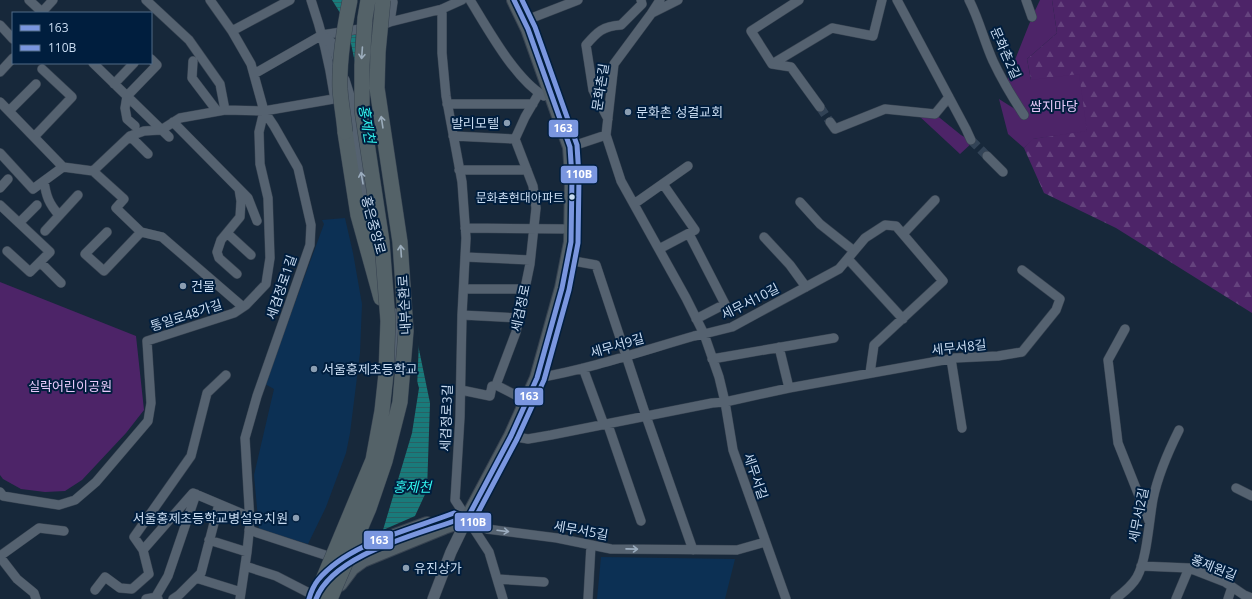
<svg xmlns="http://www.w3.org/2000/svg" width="1252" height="599" viewBox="0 0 1252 599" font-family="'Open Sans','Noto Sans KR',sans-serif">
<defs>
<pattern id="forest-firs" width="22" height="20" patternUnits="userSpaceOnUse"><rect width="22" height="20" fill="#4d2468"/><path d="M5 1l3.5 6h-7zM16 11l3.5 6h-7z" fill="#65437e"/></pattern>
<pattern id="water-rules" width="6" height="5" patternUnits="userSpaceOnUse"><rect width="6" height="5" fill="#197b7b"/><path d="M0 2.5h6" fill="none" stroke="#296164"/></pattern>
</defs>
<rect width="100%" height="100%" fill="#17283a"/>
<path fill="#0c3054" d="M345,218L353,253L362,304L360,353L350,433L346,453L326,507L308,544L259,530L254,475L274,389L265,384L324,224L322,220Z
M601,557L735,559L725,599H597Z"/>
<path fill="url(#forest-firs)" d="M1052,0H1252V313L1116,228L1044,193L1024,148L1032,139L1087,130L1031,80L1027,59L1057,33Z"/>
<path fill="#4d2468" d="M1040,0H1052L1057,33L1027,59L1031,80L1079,74L1087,131L1033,139L1024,148L1008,134L999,99L1023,114L1005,85L1032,17Z
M935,114L961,135L973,142L960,154L918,115Z
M0,282L136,336L144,410L126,433L82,480L65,491L45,492L21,489L3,479L0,475Z"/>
<path fill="url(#water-rules)" d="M332,0H348L353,26L367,65L409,301L430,403L427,490L415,516L383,530L412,433L419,388L402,329L367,121L347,24Z"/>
<path fill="#17283a" d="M356,28L369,65L373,103L419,341L417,388L387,287L355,72Z"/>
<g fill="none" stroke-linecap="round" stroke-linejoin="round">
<path stroke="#324356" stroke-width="9" stroke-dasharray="9 4.5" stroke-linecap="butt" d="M820,107L830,122
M971,140L987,156"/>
<defs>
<path id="minor" d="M29,0L43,13
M146,0L189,40L220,84L225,110
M210,0L232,31L251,64L264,111L274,126L298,168L311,225L310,245L257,396L245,438L250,523L247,552L240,599
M311,0C322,32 329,60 334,94
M470,0C488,29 515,79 544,96
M660,0L651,14L614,64L606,135L621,181L686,298L704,334L719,377L725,402L733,450L786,599
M799,0L751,31L772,64L832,28L873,36L882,0
M897,0L966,129L971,140
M969,0C979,19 984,41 993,61C1002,80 1012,97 1024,115
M1026,0L1032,17
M442,9V53L446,96L462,182L466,238L462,315L460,417L455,500L489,552L503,599
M42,12L53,0
M652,13L678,0
M524,21L578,0
M390,22L393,2L392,0
M0,25L13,39
M232,31L290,0
M193,61L192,78L217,111
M93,63L169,137
M772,64L791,67L820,107
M0,72L13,58
M254,74L322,35L379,26L390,22L442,9L462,0
M114,84L134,63
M0,102L63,167
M447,104H533
M9,111L36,84
M608,119L593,90L586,45C597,32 603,26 621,25L642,4L641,0
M173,122L248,198L257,221
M830,122L835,129L885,109L935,114L949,97
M135,126L127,119L125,108L127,96L157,65L151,59
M130,136L148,154
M453,136L515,139
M34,137L72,97L42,69
M570,147L606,135
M0,153L33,189L63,167L93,171L130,136L144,131L161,130L180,118L225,110L264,111L345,97
M987,156L1003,172
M459,170H527
M93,171L124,199L116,208L141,232L104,271L85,254L107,232
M44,181C46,196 49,204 59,215
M0,188L8,179
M800,202L820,224L854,251
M634,204L688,166
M0,205L50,252L30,272L7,251
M19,223L37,205
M465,228L571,229
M45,231L78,195
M141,232L162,237L243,307
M227,233L251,255
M689,234L725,304L696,319
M903,234L935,200
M764,237L790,265L806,287
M659,249L695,230L663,184
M465,257L530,260
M848,259L903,319
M568,260L596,265L646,416L693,550
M40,262L61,283
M237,274L219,258L217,252L221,240L240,217L241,201L239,189
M464,289H525
M462,315L519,318
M1125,329L1108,360L1118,443L1149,521
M779,347L789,388
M712,359L834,338
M951,359L962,428
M583,368L604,425
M537,378C590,369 642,351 694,336L704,334L732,327L839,269L865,238L885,225L896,226L943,281L874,345L870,373
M461,390L490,396L492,386L496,385
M527,401L496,385L516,332L530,264L536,208L533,186L515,139L525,117L539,93
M608,425L641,521
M511,436L528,439L551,435L712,403L725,402L789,388L955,358L998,356L1022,352L1056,310L1060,299L1022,270
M1236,488L1252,496
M0,492L3,496L21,499L59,505L75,500L96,482L148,421L151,403L147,341L234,313L246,305L266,284L270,258L268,198L260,164L259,132L264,111
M468,520L487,529L557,538L611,549L737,550L765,542
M249,530L328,556
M209,540L247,552
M143,550L193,493L250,517
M0,556L39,528L64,531
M0,557L17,579L34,593L36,599
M245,566L276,576L311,594
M1141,566L1189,568L1225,582L1244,595L1252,598
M196,578L241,592
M497,579L544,582
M95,590L105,577L120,588L132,589L149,574L143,550L134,537L191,456L207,393L226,375
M155,598L168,576L196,494
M146,599L157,597L158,599
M173,599L179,595L201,573L219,504
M588,599L591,545
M1115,599C1123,593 1132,586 1137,577C1147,559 1149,521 1153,499C1158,475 1168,452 1179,430
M1176,599L1189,568
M1228,599L1232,587"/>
<path id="tertiary" d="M322,35L332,44L339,61
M344,80L349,96L368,211L376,237
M394,314L397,356L396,368
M433,599L451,552L467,519"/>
<path id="primary" d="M343,559L365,547L427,524
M340,584L352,568L363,560L444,527L467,519L511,436L537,378L562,288L571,242L572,177L570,147L528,29L514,0"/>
<path id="trunk" d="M345,132L358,215L381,298"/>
</defs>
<use href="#minor" stroke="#374351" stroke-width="10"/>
<use href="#tertiary" stroke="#374351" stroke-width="12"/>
<use href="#primary" stroke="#374351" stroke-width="16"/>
<use href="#trunk" stroke="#374351" stroke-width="16"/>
<use href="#minor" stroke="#556270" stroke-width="9"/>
<use href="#tertiary" stroke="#556270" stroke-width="11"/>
<use href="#primary" stroke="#525f68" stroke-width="14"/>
<use href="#trunk" stroke="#546268" stroke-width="15"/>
<defs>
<path id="trunk-bridge" d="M345,132C344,118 341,104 340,89C339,59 344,29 350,0
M315,599L373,460L382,411L386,374L388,321L382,242L362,110V65L365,18L368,0
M330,599L369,508L385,461L400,402L406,331L400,242L377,88L378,52L383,0"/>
</defs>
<use href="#trunk-bridge" stroke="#374351" stroke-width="16" stroke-linecap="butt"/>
<use href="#trunk-bridge" stroke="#546268" stroke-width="15"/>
<defs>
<path id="bus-1" d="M467,519L511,436L537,378L562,288L571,242L572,177L570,147L528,29L514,0
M309,599C311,592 314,585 318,580C349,543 410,530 454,513L467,519"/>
<path id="bus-2" d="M316,599C333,555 413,536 454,521L465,526L472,524L517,439L544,380L569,290L578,243L579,177L577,145L535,27L522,0"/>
</defs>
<use href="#bus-1" stroke="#001e3e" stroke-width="8"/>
<use href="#bus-2" stroke="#001e3e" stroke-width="8"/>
<use href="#bus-1" stroke="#7a96df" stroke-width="5"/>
<use href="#bus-2" stroke="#7a96df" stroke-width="5"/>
</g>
<defs><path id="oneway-shaft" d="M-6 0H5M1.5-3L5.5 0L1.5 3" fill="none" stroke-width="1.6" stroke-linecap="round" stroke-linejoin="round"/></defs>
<g stroke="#9bacbb">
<use href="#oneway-shaft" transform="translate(362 53) rotate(94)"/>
<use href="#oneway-shaft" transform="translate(382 122) rotate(-99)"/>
<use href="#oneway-shaft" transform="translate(401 251) rotate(-94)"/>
</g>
<g stroke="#9bacbe">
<use href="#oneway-shaft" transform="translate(362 178) rotate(-100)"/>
<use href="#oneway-shaft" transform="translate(503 531) rotate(7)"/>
<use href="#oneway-shaft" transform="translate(632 549) rotate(1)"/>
</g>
<g fill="#8b9eb2" stroke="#001e3e" stroke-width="1.5">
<circle cx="628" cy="112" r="4"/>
<circle cx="507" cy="123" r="4"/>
<circle cx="183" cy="286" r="4"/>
<circle cx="314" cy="369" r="4"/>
<circle cx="296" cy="518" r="4"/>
<circle cx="406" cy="568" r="4"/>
</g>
<circle fill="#caddf2" stroke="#001e3e" stroke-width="1.5" cx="572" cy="197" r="3.5"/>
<g text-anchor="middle" stroke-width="4" stroke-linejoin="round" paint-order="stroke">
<g font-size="12" fill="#caddf2" stroke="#001e3e" text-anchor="end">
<text x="564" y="202">문화촌현대아파트</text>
</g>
<g font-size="13" fill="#caddf2" stroke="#001e3e">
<text transform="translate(1006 53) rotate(66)" y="5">문화촌2길</text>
<text transform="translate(600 87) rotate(-81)" y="5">문화촌길</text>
<text transform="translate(374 225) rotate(75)" y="5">홍은중앙로</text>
<text transform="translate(281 287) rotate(-71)" y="5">세검정로1길</text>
<text transform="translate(750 301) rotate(-27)" y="5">세무서10길</text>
<text transform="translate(404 305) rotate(-93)" y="5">내부순환로</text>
<text transform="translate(520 308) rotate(-78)" y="5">세검정로</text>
<text transform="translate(186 315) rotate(-18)" y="5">통일로48가길</text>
<text transform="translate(617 345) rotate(-16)" y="5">세무서9길</text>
<text transform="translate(959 347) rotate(-6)" y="5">세무서8길</text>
<text transform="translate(446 418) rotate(-88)" y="5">세검정로3길</text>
<text transform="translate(756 476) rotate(71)" y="5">세무서길</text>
<text transform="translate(1138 515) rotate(-79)" y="5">세무서2길</text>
<text transform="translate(581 530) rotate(10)" y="5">세무서5길</text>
<text transform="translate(1214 567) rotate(22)" y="5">홍제원길</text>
</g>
<g font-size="13" fill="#e7cafa" stroke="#001e3e">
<text x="1054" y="111">쌈지마당</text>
<text x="70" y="391">실락어린이공원</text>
</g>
<g font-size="13" fill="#caddf2" stroke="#001e3e" text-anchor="start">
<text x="636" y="117">문화촌 성결교회</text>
<text x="499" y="128" text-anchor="end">발리모텔</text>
<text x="191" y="291">건물</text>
<text x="322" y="374">서울홍제초등학교</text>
<text x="288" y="523" text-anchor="end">서울홍제초등학교병설유치원</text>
<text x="414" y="573">유진상가</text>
</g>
<g font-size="14" font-style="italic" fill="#31f4ef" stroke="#001e3e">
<text transform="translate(367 124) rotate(80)" y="5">홍제천</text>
<text x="412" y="492">홍제천</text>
</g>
</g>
<g stroke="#001e3e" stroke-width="1.5">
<rect x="548" y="119" width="31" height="19" rx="4" fill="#7a96df"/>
<rect x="560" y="165" width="38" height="19" rx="4" fill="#7a96df"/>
<rect x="514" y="387" width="30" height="19" rx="4" fill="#7a96df"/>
<rect x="454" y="512" width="38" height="20" rx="4" fill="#7a96df"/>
<rect x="363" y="530" width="31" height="20" rx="4" fill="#7a96df"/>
</g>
<g font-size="11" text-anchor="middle" font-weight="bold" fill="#fff">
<text x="563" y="132">163</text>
<text x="579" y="178">110B</text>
<text x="529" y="400">163</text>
<text x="473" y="526">110B</text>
<text x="379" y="544">163</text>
</g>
<rect x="12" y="12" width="140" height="52" fill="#001e3e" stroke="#516a86"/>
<rect x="20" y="25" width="20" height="6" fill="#7a96df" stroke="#516a86"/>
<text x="48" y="32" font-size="12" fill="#caddf2">163</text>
<rect x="20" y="45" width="20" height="6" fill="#7a96df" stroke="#516a86"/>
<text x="48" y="52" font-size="12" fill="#caddf2">110B</text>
</svg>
